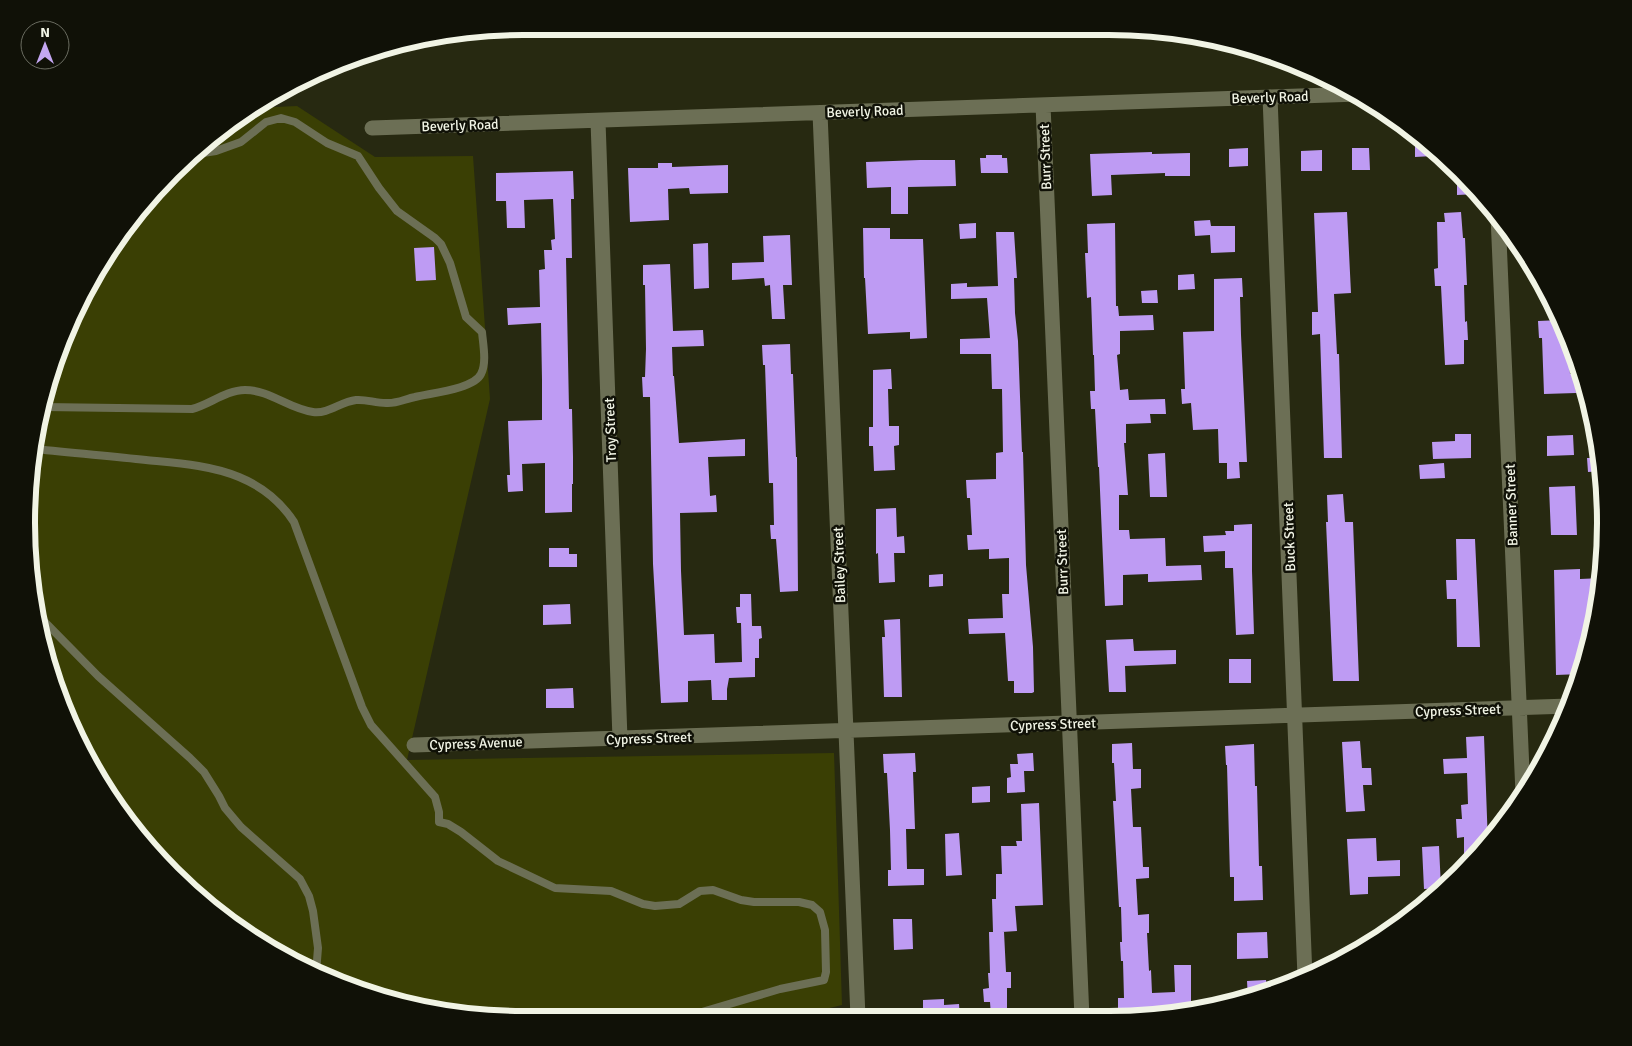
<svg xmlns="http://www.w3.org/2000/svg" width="1632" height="1046" viewBox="0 0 1632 1046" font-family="Signika,sans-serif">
<rect width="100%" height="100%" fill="#272911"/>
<path fill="#3a3f04" d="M297,106L375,157L473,156L490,399L407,760L834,753L842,1005L792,1017L458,1016L333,982L247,936L196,897L110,799L64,713L43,651L27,556V491L53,363L93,275L129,220L195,150L252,108Z"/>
<path fill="#be9bf3" d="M1426,142L1432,146L1433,156L1415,157V143Z
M1248,148V166L1229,167V149Z
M1352,148H1369L1370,170H1352Z
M1322,150V171H1301V151Z
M1152,152V154L1190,153V176H1165V173L1111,175L1112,195L1092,196L1090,154Z
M986,155H1002V158H1007L1008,173H981L980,158H986Z
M920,160H955L956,186L908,187V214H891V187L867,188L866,162Z
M658,163H672V167L728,165V193L690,194L689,188L668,189L669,220L630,222L628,168H658Z
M573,171L574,199H571L572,258H566L569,409H572L573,457V484H572V512L545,513V463L522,464L523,491L508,492L507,475H510L508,421L542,420V380L541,323L508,325L507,308L540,307L539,270L545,269L544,250H552L551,240L555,239L553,199L524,200L525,228H507L506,201H496V173Z
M1457,171L1469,184L1478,194L1457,195Z
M1347,212L1351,293L1334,294L1337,354H1339L1342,458H1324L1320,334L1312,335V312H1318L1314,213Z
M1461,212L1463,238H1465L1467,285H1464L1465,322L1467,321L1468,340H1464V364L1445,365L1441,286H1435L1434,269L1438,268L1437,222H1445L1444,213Z
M1210,220L1211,226H1235V252L1211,253L1210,235L1195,236L1194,221Z
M976,223V238L960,239L959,224Z
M1115,223L1116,306H1118L1119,316L1153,315L1154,330L1120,331V354L1117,355L1120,390L1128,389L1129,400L1165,399L1166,414H1150L1151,423L1126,424V443H1124L1128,495H1119V530H1129L1130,539L1165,538L1166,566L1201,565L1202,580L1148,582V574L1123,575V605L1105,606L1099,467H1098L1095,409H1091L1090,391H1095L1094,355H1093L1091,297L1087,298L1085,253H1088L1087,224Z
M863,228H890V239H923L927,338L910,339V332L868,334L865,278H864Z
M996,232H1014L1017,278H1014L1015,313L1018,341L1022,452H1023L1026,565L1033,647L1034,692L1032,693H1014V681H1008L1005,633L969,634L968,619L1003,618L1002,594H1009V558L989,559V549L968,550L967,535H972L970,498H967L966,480L996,479V453L1003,452L1002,389H992L991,354H960V339L990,338L987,298L951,299V284L967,283V287L998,286Z
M790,235L792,285H783L785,319H772L770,285L765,286L764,278L732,280V263L764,262L763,236Z
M708,243L709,288L694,289L693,244Z
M434,247L436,280L416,281L414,248Z
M670,264L673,331L703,330L704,346L672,347L673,376H674L679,443L745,439V456L708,457L710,496L716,495L717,512L680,513L681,571L684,635L714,634L715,663L742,662L741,623H737L736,607H740V594H751L752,626H761L762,638L759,639V658H755V677L729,678L727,689V700H712L711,680L688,681V702L661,703L653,564L650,397H643L642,377H645L646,349L645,285H643V265Z
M1194,274L1195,289L1178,290V275Z
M1242,278L1243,297H1240L1241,335L1247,462H1239L1240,478L1227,479V463H1219L1218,429L1193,430L1191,403L1182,404L1181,389H1185L1183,332L1214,331V279Z
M1157,290L1158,303H1142L1141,291Z
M1561,320L1568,340L1570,374H1575L1576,393L1544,394L1542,338H1539L1538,321Z
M790,344L791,374H793L796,457H797L798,591L780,592L776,539H771L770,525H774L773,483H769L765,365H763L762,345Z
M891,369L892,389H888L889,426H899V445L894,446L895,470L874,471L873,446H869V427H873V370Z
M1455,434H1471V458L1433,459L1432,442L1455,441Z
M1573,435L1574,455L1547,456V436Z
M1165,453L1167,497H1150L1148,454Z
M1587,458H1599L1602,471L1588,472Z
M1444,463L1445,478L1420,479L1419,465Z
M1575,486L1577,535H1551L1549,487Z
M1343,494L1345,522H1353L1359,681H1333L1326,522H1328L1327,495Z
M896,508L897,537L904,536L905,553H894L895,582L879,583L878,553L876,554V509Z
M1252,524V571L1254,634L1236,635L1233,568H1225V551L1204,552L1203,536L1226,535L1225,531H1234V525Z
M1456,539H1475L1480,647H1457L1456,599H1447L1446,580H1457Z
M549,548H569V554H577V567H549Z
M1580,569V579L1602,578V588L1581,674L1556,675L1554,570Z
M943,574V586L929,587V575Z
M570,604L571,624L543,625V605Z
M900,619L902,697H884L882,637H885L884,620Z
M1133,639L1134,651L1176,650V664L1125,666L1126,692H1109L1106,640Z
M1229,659H1251V683H1229Z
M573,688L574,708H546V689Z
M1484,736L1488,844L1464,867V837L1457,838L1456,819H1462L1461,805L1468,804L1467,773L1444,774L1443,759L1467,758L1466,737Z
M1360,741L1362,768H1371L1372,785H1363L1365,811L1346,812L1342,742Z
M1132,743L1133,769H1141V788L1131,789L1133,827H1141L1143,867H1149V878L1136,879L1138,915L1149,914V933H1147L1149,971L1151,970L1152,993L1175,992L1174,965H1191V1009L1152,1011V1016L1118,1017V998H1124L1123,961H1121L1120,942H1122L1121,907H1119L1113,801H1116L1114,763H1112V744Z
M1254,744L1255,786H1257L1259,866H1262L1263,900L1234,901V877H1230L1227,765H1226L1225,746Z
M915,753L916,772H913L915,829H906L907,869H924V885L888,886V870H891L890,830L887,773H884L883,754Z
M1033,753L1034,771H1024L1025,792L1007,793V778L1011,777L1010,764H1018L1017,754Z
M990,786V802L972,803V787Z
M1039,803L1043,905L1015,906L1017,931L1002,932H1004L1006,972H1011V988H1007V1016H991L990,1002H984L983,989L989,988L988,973H990L989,932H993L992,899H996V874H1002L1001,846H1017L1016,841H1022L1021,804Z
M959,833L962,875L946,876L945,834Z
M1376,838L1377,861L1400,860V876L1368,877V894L1350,895L1347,839Z
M1439,846L1441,888L1424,889L1422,847Z
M893,919H912L913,949L894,950Z
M1267,932L1268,958L1237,959V933Z
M1266,980L1267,992L1248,999L1247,981Z
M944,999V1005L959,1004L960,1018H923V1000Z"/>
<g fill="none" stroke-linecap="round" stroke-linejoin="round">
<path stroke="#6c6f55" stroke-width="8" d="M44,407L192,409C209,405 226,390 245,390C270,390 289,409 313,412C329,414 340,402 356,400C366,399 375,403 386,403C396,404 405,399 415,397C431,393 474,389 481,374C487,363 483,344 482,332L466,317L450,263L441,244L435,238L397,211L379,188L358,156L327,143L295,122L281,118L266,122L241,142L216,151L190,155
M36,449C72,453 109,456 146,460C176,463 210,465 239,477C261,486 281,502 294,522L362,707L371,725L435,797L439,812V822L448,824L461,832L498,861L555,888L611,891L643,904L655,906L679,904L700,891L713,890L741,900L754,902H799L812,905L820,912L825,930L826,972L824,980L780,989L685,1017
M37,614L98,676L190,758L204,772L219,796L225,808L241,827L300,879L309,896L313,911L318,948L316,973"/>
<path stroke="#6c6f55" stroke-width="15" d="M1270,97L1305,977
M1043,105L1082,1018
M820,113L858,1017
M598,121L620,739
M372,128L1359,94
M1498,216L1523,794
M414,745L1569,706"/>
</g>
<g text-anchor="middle" stroke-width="5" stroke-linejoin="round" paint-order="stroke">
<g font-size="14" fill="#f1f4e5" stroke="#101107">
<text transform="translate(1270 97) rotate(-2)" y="5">Beverly Road</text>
<text transform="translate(865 111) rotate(-2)" y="5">Beverly Road</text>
<text transform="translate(460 125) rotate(-2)" y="5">Beverly Road</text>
<text transform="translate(1045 157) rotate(-92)" y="5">Burr Street</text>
<text transform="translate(610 430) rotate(-92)" y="5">Troy Street</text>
<text transform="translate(1511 505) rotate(-92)" y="5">Banner Street</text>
<text transform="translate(1289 537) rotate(-92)" y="5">Buck Street</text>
<text transform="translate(1062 562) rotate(-92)" y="5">Burr Street</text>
<text transform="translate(839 565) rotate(-92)" y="5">Bailey Street</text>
<text transform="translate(1458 710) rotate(-2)" y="5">Cypress Street</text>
<text transform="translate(1053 724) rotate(-2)" y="5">Cypress Street</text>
<text transform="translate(649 738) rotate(-2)" y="5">Cypress Street</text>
<text transform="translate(476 743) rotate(-2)" y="5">Cypress Avenue</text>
</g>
</g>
<path d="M0 0H1632V1046H0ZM523 35H1109A488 488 0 0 1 1597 523V523A488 488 0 0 1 1109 1011H523A488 488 0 0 1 35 523V523A488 488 0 0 1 523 35Z" fill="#101107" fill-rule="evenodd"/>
<path fill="none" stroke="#f1f4e5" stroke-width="6" d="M523 35H1109A488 488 0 0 1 1597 523V523A488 488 0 0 1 1109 1011H523A488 488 0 0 1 35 523V523A488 488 0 0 1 523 35Z"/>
<g transform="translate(45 45)"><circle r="24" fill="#101107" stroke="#6a6c60"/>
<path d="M0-4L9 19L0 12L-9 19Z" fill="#c4a7f1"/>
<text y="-8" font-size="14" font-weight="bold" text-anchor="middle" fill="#f1f4e5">N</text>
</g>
</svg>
